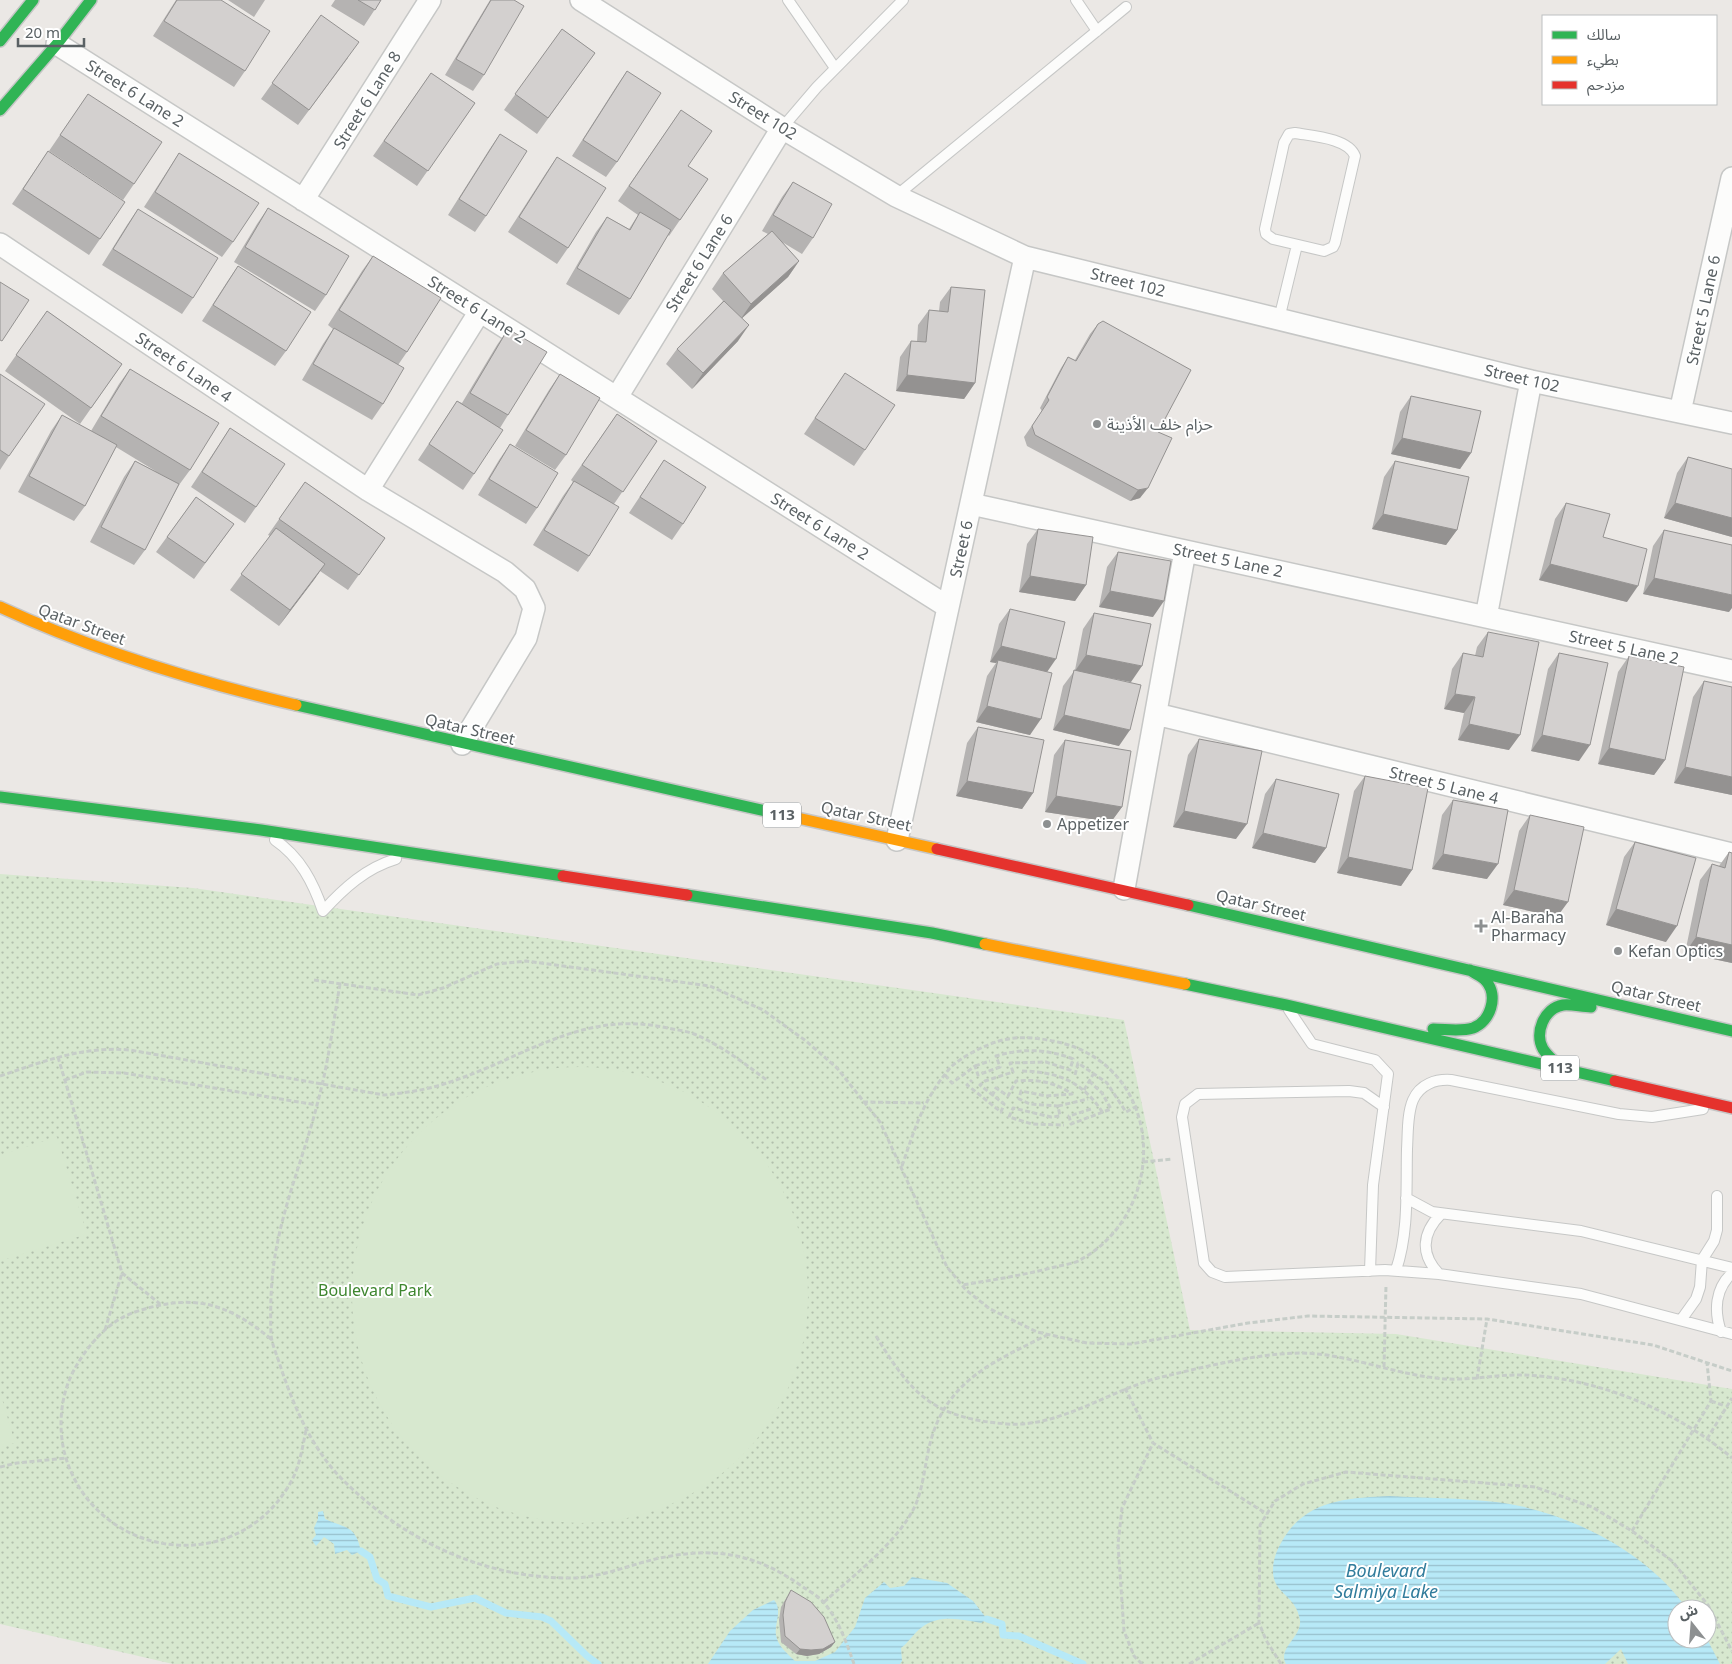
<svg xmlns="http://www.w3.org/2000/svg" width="1732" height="1664" viewBox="0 0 1732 1664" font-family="'Noto Sans','Noto Sans Arabic',sans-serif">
<defs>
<pattern id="park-dots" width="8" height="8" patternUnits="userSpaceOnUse" patternTransform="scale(1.25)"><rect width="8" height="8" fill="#d7e8cf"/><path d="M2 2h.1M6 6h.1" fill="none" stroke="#b1bfac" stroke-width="1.8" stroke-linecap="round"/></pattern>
<pattern id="water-rules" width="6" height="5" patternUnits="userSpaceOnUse" patternTransform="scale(1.25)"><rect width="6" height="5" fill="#b7e9f7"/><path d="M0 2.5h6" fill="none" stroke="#98c0cc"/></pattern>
</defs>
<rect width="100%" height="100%" fill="#ebe8e5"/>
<path fill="url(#park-dots)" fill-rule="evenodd" d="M0,874L193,888L1124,1020L1190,1330L1396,1334L1732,1389V1664H173L0,1624ZM1677,1609H1707V1639H1677Z"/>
<path fill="#d7e8cf" d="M352 1295a228 228 0 1 1 456 0a228 228 0 1 1-456 0Z
M57,1137L87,1234L0,1261V1155Z
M0,1392L15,1443L0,1447Z"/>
<path fill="url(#water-rules)" d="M1390,1496C1425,1498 1461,1498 1496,1502C1565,1510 1647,1551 1687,1609H1677V1639H1707L1720,1664H1628L1621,1649L1605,1664H1286C1277,1648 1302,1637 1300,1620C1296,1597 1279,1595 1274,1579C1271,1567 1275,1553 1281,1543C1304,1500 1346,1498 1390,1496Z
M323,1511L325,1519C347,1529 355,1525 361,1551L352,1555L347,1550L335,1554L334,1544L324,1537L316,1546L312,1540L316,1535L314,1528L318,1519V1512Z
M912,1577L947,1583L973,1601L987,1619L981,1623C961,1619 938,1614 921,1628C913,1634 909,1642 901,1648L902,1661L900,1664H708L730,1631L753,1610L774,1600C784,1612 772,1625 777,1639C780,1648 788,1654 795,1661H815L835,1652L855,1627L865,1598L884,1582L890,1588L904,1586Z"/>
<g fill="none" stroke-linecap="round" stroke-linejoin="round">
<path stroke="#b7e9f7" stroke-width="7" d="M361,1551L370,1557L377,1579L385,1584L388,1596L431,1607L475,1598L506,1613L542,1617L551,1621L587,1656L598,1664
M987,1619L1002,1624L1003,1635L1019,1636L1083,1664"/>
<defs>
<path id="lane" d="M788,0L835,68
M1076,0L1097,31
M782,128L817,87L903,0
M1295,133C1312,136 1348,138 1355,156L1335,243L1333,247L1324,251L1273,239L1266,234L1265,229L1284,143L1289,134Z
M896,196L1126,7
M1279,319L1297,245
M275,840C300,857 313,882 323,911C344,888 366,868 396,859
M1289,1010L1312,1044L1375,1060L1388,1074L1373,1185L1370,1271
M1384,1107L1364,1093L1349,1091L1198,1094L1185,1104L1182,1117L1204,1263L1212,1272L1225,1277L1385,1270L1439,1274L1581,1294L1732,1334
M1406,1198L1432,1212L1581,1231L1732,1268
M1396,1270C1409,1232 1406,1189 1407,1149C1408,1134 1407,1114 1413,1100C1420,1084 1436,1079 1451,1080L1619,1114L1652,1117L1703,1109
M1439,1274C1420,1254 1422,1233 1441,1214
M1681,1320L1696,1299L1700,1287L1702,1260L1714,1241L1717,1230V1196
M1721,1332C1714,1311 1715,1289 1732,1273"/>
<path id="street" d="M581,0L782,128L896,196L1025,257L1531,381L1732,423
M57,44L948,607
M303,200L430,0
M0,244L368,490L505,572L525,589L534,608L526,638L462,744
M617,397L782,128
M1680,412L1732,178
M368,490L480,311
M971,504L1732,671
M1486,617L1531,381
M1156,714L1732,854
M897,840L1025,257
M1124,889L1185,551"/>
<path id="fast" d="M0,41L33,0
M0,110L57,44L91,0
M296,705L775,813
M0,797L261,830L563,876
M687,895L932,933L985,944
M1188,905L1732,1031
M1185,984L1286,1005L1615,1081
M1433,1029C1446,1029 1460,1032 1473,1028C1490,1022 1499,996 1486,981C1482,976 1475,974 1470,970
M1563,1069C1556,1063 1548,1057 1543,1049C1534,1033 1544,1008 1563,1005C1572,1004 1582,1007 1591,1007"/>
<path id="slow" d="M0,607C95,651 194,681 296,705
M775,813L937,849
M985,944L1185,984"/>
<path id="jam" d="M937,849L1188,905
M563,876L687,895
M1615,1081L1732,1108"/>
</defs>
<use href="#lane" stroke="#c6c7c6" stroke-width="12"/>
<use href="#street" stroke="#c6c7c6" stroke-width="24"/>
<use href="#fast" stroke="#c6c6c6" stroke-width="14"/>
<use href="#slow" stroke="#c6c6c6" stroke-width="14"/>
<use href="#jam" stroke="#c6c6c6" stroke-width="14"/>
<path stroke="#c6cdc8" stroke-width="3" stroke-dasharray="5 2.5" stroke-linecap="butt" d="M314,980L418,995L443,988L497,964L526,961L710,986L763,1010L806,1041L837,1068L880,1122L947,1267L966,1290L990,1309L1037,1332L1087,1343L1131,1344L1248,1323L1308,1316L1487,1319L1653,1345L1732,1371
M340,984C333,1024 328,1066 317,1105C305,1152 286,1198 277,1245C271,1274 270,1305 271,1335C272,1344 276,1353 279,1362C292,1402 309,1443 338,1475C400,1539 483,1579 573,1578C607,1577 637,1561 671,1556C722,1547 761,1557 803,1587C810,1592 820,1597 825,1604C839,1621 847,1644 854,1664
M58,1057L122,1273L160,1304
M975,1066L990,1061
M1022,1071C1058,1072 1082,1081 1103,1113
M945,1075L952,1083L975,1066L978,1075L1000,1067L996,1056C1022,1048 1048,1049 1073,1059L1070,1070L1046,1062L1010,1063L1013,1072L985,1081L980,1085L1004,1104L1001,1112L971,1088L967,1085L972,1080
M1075,1075L1078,1063L1107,1083L1126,1112L1137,1106
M0,1076C45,1061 82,1046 130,1050L384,1095C405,1093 426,1090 447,1083C525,1058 582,1009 668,1028C677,1030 686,1031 694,1034C721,1045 745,1064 768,1081
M65,1080L87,1072L124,1073L317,1105
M1089,1081L1102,1093L1111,1109L1071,1124L1069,1116L1091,1109
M1084,1090L1094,1073
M992,1096L996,1088L1008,1096L1016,1081C1037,1079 1055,1082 1072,1094L1046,1096L1021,1091L1019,1099L1030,1104L1058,1106L1060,1116L1051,1117L1013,1108L1009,1117L1032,1124L1064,1125
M863,1102L924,1103
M1058,1106L1088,1099
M1143,1162L1172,1159
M902,1166C915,1128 923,1100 950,1068C959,1058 985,1045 999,1041C1020,1035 1041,1038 1062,1043C1166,1071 1169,1211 1080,1260C1073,1264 1063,1265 1055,1267C1024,1275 993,1280 962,1285
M105,1330L122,1273
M876,1336C912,1395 933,1418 1007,1424C1061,1428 1114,1387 1166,1376C1208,1366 1255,1354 1299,1353C1345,1353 1390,1373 1436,1378C1465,1382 1495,1374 1524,1375C1597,1378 1676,1410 1732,1458
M271,1339C226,1302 192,1293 135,1312C108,1321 87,1346 74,1370C61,1394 58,1424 64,1451C90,1556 230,1581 288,1487C299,1470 302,1450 306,1430
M1384,1367L1386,1285
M1477,1379L1487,1319
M1125,1388L1153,1443L1267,1514
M1711,1401L1725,1406
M1707,1439L1732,1398
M0,1467L17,1463L66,1458
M1632,1531L1711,1401L1707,1363
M824,1602C854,1575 898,1542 915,1506C924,1486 925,1461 931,1440C948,1379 996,1361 1047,1335
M1142,1664L1134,1656L1124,1631L1118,1544L1122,1508L1153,1443
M1189,1664L1259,1623
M1281,1664L1266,1640L1259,1623L1260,1525L1275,1501L1303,1484L1346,1472L1535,1487L1592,1507L1632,1531L1672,1561L1708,1605L1732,1651"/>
<use href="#lane" stroke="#fcfcfb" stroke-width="10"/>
<use href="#street" stroke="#fcfcfb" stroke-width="21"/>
<use href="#fast" stroke="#30b455" stroke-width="11"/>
<use href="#slow" stroke="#ff9f0a" stroke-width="11"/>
<use href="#jam" stroke="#e5322d" stroke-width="11"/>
</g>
<path fill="#b5b3b2" d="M176,0H221L245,71L234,87L153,36Z
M228,0H265L254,17Z
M335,0H381L364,26L331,6Z
M490,0H514L484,75L473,91L445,75Z
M321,15L348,58L298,125L261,99Z
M562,29L595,53L537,134L504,110Z
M627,71L617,162L606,177L572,156L616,87Z
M431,73L475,103L417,186L373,156Z
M88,94L134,184L123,200L49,151Z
M681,110L688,166L708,179L669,236L668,235L630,299L619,315L566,284L596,232L607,217L629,229L638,215L618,201Z
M500,134L486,216L475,232L448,215L489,150Z
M48,151L100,239L89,255L12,204Z
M179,153L233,242L222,257L144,207Z
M557,157L568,248L557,264L508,232L546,173Z
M793,182L813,238L802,254L782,242L799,261L788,277L742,318L738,341L692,389L666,364L677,349L723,301L712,289L723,273L768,234L762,231L782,197Z
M268,208L326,295L315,311L234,262L257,224Z
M138,209L193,298L182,314L102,265L127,225Z
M373,256L407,352L398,365L383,404L372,420L302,380L323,344L333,329L328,325L362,271Z
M238,266L286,351L275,366L202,321L227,282Z
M951,287L975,383L964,399L896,391L900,357L911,341L917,342L918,325L929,310L939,311L940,302Z
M47,311L122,364L80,424L5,371Z
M1098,324L1158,432L1140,498L1130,501L1027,446L1024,437L1042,411L1040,408L1061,368L1068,357L1075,360L1090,334Z
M508,329V415L500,428L474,474L463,490L418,460L457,401L462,403L497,345Z
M130,369L190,470L179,485L145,550L134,565L90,542L124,477L135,461L157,472L116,447L85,506L74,521L18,492L51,431L62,415L91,431L119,384Z
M845,373L865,450L854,466L804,434Z
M0,374L9,456L0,470Z
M560,374L566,455L555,470L515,446L549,390Z
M1411,396L1471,453L1460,469L1391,454L1400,412Z
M617,414L657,441L614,504L589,556L578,572L533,545L563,496L573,482L571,480Z
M230,428L256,507L245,523L191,487Z
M510,444L537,508L526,524L478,495L499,460Z
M1688,457L1732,469V537L1664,518L1677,473Z
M664,460L683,524L672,540L629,513Z
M1395,461L1457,530L1446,545L1372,529L1384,477Z
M305,482L385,538L348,590L320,571L279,626L230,590L270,536L268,535Z
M196,497L234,524L194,579L156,552Z
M1566,503L1603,537L1627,602L1539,580L1555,519Z
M1038,529L1086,585L1075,601L1019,592L1027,544Z
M1664,530L1729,612L1643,594L1653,546Z
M1118,552L1153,617L1099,607L1107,567Z
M1010,609L1047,672L1030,735L976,722L987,676L996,663L990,662L999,624Z
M1094,613L1131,682L1106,677L1119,746L1053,730L1063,686L1075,670L1083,629Z
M1488,632L1509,750L1458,740L1464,713L1444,709L1452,669L1463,653L1475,656L1477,647Z
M1559,653L1579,761L1531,751L1548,669Z
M1629,656L1665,760L1654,775L1598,764L1618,672Z
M1704,681L1732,795L1674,783L1693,697Z
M978,727L1033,793L1022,809L956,796L967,743Z
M1199,739L1236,839L1173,827L1188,755Z
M1065,740L1122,807L1111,822L1045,812L1054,755Z
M1365,776L1412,870L1401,886L1337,873L1354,791Z
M1276,779L1326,848L1315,863L1252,848L1265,794Z
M1453,800L1487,879L1432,869L1442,815Z
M1530,815L1557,917L1503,905L1519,831Z
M1635,842L1666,942L1606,925L1624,857Z
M1729,852L1732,853V963L1685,953L1700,880L1712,864L1719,866Z
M791,1590L835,1642L831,1647L819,1654L807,1656L796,1654L781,1642L779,1620L781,1607Z"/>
<path fill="#949291" d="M799,261L788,277L740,320L751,304Z
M749,325L738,341L692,389L703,373Z
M907,375L975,383L964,399L896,391Z
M1402,438L1471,453L1460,469L1391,454Z
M1148,488L1140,498L1130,501L1138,490Z
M1675,503L1732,518V537L1664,518Z
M1383,514L1457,530L1446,545L1372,529Z
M325,564L314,580L279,626L290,610Z
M1550,564L1638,586L1627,602L1539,580Z
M1030,576L1086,585L1075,601L1019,592Z
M1654,578L1732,595V608L1729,612L1643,594Z
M1110,591L1164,601L1153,617L1099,607Z
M1001,646L1056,659L1045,675L998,660L996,663L990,662Z
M1086,655L1142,666L1131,682L1075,671Z
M1455,694L1475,697L1464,713L1444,709Z
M987,706L1041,719L1030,735L976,722Z
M1064,715L1130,730L1119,746L1053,730Z
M1469,724L1520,735L1509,750L1458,740Z
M1542,735L1590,745L1579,761L1531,751Z
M1609,748L1665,760L1654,775L1598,764Z
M1685,767L1732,777V795L1674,783Z
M967,781L1033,793L1022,809L956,796Z
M1056,796L1122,807L1111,822L1045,812Z
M1184,811L1247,824L1236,839L1173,827Z
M1263,833L1326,848L1315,863L1252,848Z
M1443,854L1498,864L1487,879L1432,869Z
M1348,857L1412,870L1401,886L1337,873Z
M1514,890L1568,902L1557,917L1503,905Z
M1616,909L1677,926L1666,942L1606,925Z
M1696,937L1732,945V963L1685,953Z
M835,1642L831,1647L819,1654L807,1656L796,1654L800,1649Z"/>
<path fill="#d3d0cf" stroke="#949291" d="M177,0H221L270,31L245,71L164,21Z
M358,0H381L375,10Z
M491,0H514L524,6L484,75L456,59Z
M321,15L359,42L309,110L272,83Z
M562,29L595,53L548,118L515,94Z
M627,71L661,93L617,162L583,140Z
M431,73L475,103L428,171L384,141Z
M88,94L162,142L134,184L60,135Z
M681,110L712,131L688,166L708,179L680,220L629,186Z
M500,134L527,151L486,216L459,199Z
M48,151L125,202L100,239L23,189Z
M179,153L259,203L233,242L155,192Z
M557,157L606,188L568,248L519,217Z
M793,182L832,204L813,238L773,215Z
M268,208L349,256L326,295L245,247Z
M138,209L218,258L193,298L113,249Z
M640,212L671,230L630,299L577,268L607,217L630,230Z
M772,231L799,261L751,304L723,273Z
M373,256L441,298L407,352L339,310Z
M238,266L311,312L286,351L213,305Z
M0,282L29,300L2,341L0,340Z
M951,287L985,290L975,383L907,375L911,341L926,342L929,310L948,312Z
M724,301L749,325L703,373L677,349Z
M47,311L122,364L91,408L16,355Z
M1103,321L1191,370L1158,432L1172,438L1148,488L1138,490L1035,435L1032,426L1049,400L1047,397L1068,357L1076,361L1098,324Z
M334,328L404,368L383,404L313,364Z
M508,329L547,352L508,415L470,393Z
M130,369L219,423L190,470L101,416Z
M845,373L895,405L865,450L815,418Z
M0,374L45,404L9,456L0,450Z
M560,374L600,398L566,455L526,430Z
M1411,396L1481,411L1471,453L1402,438Z
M457,401L503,430L474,474L429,444Z
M617,414L657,441L623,492L582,465Z
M62,415L117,445L85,506L29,476Z
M230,428L285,464L256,507L202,472Z
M510,444L558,473L537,508L489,479Z
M1688,457L1732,469V518L1675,503Z
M664,460L706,487L683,524L640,497Z
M135,461L179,484L145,550L101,527Z
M1395,461L1469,477L1457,530L1383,514Z
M574,481L619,507L589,556L544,530Z
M305,482L385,538L359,575L279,519Z
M196,497L234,524L205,563L167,537Z
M1566,503L1610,514L1603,537L1647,549L1638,586L1550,564Z
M276,528L325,564L290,610L241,574Z
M1038,529L1093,537L1086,585L1030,576Z
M1664,530L1732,545V595L1654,578Z
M1118,552L1171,561L1164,601L1110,591Z
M1010,609L1065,622L1056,659L1001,646Z
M1094,613L1151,624L1142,666L1086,655Z
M1488,632L1539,642L1520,735L1469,724L1475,697L1455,694L1463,653L1483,657Z
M1559,653L1608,663L1590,745L1542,735Z
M1629,656L1684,667L1665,760L1609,748Z
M998,660L1052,673L1041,719L987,706Z
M1074,670L1141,685L1130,730L1064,715Z
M1704,681L1732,687V777L1685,767Z
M978,727L1044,740L1033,793L967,781Z
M1199,739L1262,751L1247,824L1184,811Z
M1065,740L1131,751L1122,807L1056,796Z
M1365,776L1428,788L1412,870L1348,857Z
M1276,779L1339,794L1326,848L1263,833Z
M1453,800L1508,810L1498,864L1443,854Z
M1530,815L1584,827L1568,902L1514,890Z
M1635,842L1696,858L1677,926L1616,909Z
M1729,852L1732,853V945L1696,937L1712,864L1725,868Z
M791,1590L811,1602L824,1617L835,1642L823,1649L811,1650L800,1649L785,1636L783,1615L785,1602Z"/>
<g fill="#8d9091" stroke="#fff" stroke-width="2">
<circle cx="1097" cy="424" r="5"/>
<circle cx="1047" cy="824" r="5"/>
<path d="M1478.5 918.5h5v5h5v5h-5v5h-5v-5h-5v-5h5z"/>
<circle cx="1618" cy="951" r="5"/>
</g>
<g text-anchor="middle" stroke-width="4" stroke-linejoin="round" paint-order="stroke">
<g fill="#fff" stroke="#8c9092" stroke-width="1">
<rect x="763" y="802.5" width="38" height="25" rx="4"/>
<rect x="1541" y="1055.5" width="38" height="25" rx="4"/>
</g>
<g font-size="15" font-weight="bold" fill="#5a6164">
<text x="782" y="820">113</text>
<text x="1560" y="1073">113</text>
</g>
<g font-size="16" fill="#5a6164" stroke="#fff">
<text transform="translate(135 93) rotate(32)" y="6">Street 6 Lane 2</text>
<text transform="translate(367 100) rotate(-58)" y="6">Street 6 Lane 8</text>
<text transform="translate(763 115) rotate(32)" y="6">Street 102</text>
<text transform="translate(699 263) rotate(-58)" y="6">Street 6 Lane 6</text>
<text transform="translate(1128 282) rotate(14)" y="6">Street 102</text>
<text transform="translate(477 309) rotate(32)" y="6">Street 6 Lane 2</text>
<text transform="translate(1703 310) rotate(-78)" y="6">Street 5 Lane 6</text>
<text transform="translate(184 367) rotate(34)" y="6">Street 6 Lane 4</text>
<text transform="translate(1522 378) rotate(13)" y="6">Street 102</text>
<text transform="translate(820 526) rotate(32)" y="6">Street 6 Lane 2</text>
<text transform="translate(961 549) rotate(-78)" y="6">Street 6</text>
<text transform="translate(1228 560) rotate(12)" y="6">Street 5 Lane 2</text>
<text transform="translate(82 624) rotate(20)" y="6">Qatar Street</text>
<text transform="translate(1624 647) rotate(12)" y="6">Street 5 Lane 2</text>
<text transform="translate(470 729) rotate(13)" y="6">Qatar Street</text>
<text transform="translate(1444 785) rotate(14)" y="6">Street 5 Lane 4</text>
<text transform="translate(866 816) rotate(12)" y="6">Qatar Street</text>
<text transform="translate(1261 905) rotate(13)" y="6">Qatar Street</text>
<text transform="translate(1656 996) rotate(13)" y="6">Qatar Street</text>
</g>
<g font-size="16" fill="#5a6164" stroke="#fff" text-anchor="start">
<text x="1107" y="430">حزام خلف الأذينة</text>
<text x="1057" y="830">Appetizer</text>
<text x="1491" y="923">Al-Baraha<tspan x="1491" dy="18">Pharmacy</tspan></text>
<text x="1628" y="957">Kefan Optics</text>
</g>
<g font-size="16" fill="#3e862f" stroke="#fff">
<text x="375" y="1296">Boulevard Park</text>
</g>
<g font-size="18" font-style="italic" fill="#317c9c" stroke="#fff">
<text x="1386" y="1577">Boulevard<tspan x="1386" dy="21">Salmiya Lake</tspan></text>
</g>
</g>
<rect x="1542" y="15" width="175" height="90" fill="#ffffff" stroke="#bdc0c1"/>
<rect x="1552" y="31" width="25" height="8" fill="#30b455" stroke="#bdc0c1"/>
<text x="1587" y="40" font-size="15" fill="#5a6164">سالك</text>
<rect x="1552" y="56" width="25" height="8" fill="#ff9f0a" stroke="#bdc0c1"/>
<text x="1587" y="65" font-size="15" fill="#5a6164">بطيء</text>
<rect x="1552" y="81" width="25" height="8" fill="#e5322d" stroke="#bdc0c1"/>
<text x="1587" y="90" font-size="15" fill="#5a6164">مزدحم</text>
<g transform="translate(1692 1624) rotate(343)"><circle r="24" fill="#ffffff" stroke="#bdc0c1"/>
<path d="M0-4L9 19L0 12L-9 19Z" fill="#8d9091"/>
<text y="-8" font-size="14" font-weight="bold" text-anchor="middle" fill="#5a6164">ش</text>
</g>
<path d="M18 38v8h66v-8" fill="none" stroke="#5a6164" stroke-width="2.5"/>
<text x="25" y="38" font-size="15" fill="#5a6164" stroke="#ffffff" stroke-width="4" paint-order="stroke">20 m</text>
</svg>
